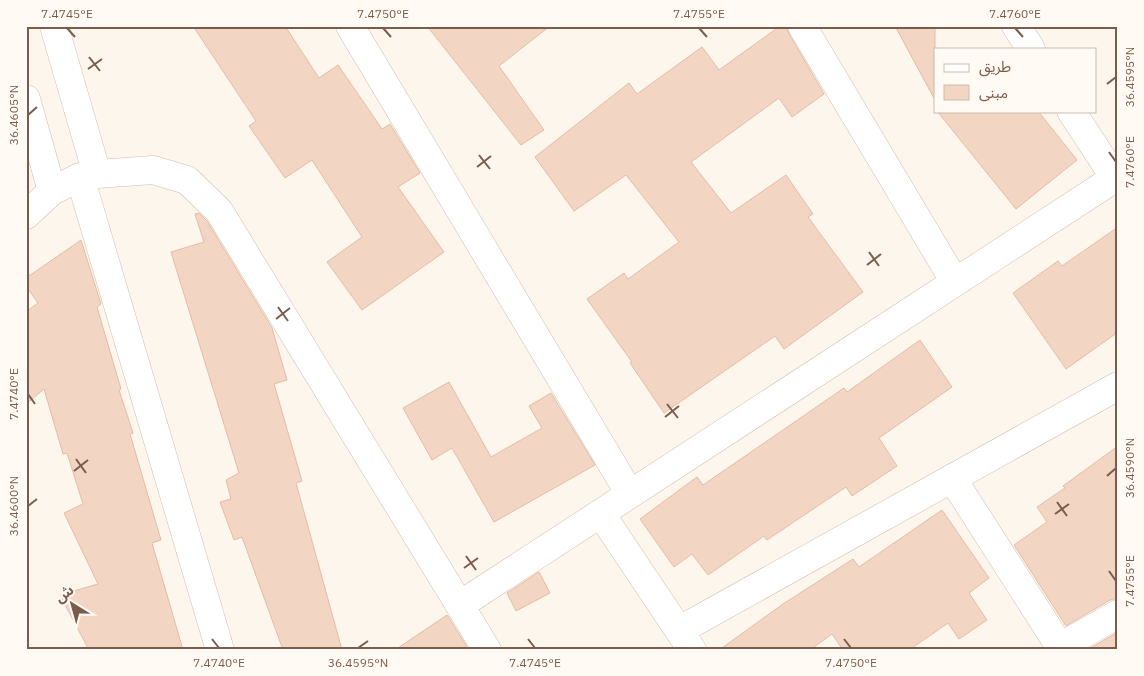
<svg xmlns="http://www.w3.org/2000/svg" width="1144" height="676" viewBox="0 0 1144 676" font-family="'IBM Plex Sans','Noto Sans Arabic',sans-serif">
<rect width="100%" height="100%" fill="#fdf6ec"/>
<path fill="#f3d5c3" stroke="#e6bba3" d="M193,26H285L319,78L338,65L382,129L390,124L420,173L398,187L444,252L362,310L327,262L362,237L312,160L285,178L249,126L256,121Z
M427,26H550L499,66L544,130L521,145Z
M780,26H786L789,34L824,94L792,117L779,98L691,162L731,213L786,175L813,214L808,217L863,292L784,349L775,336L664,413L630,363L632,362L587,299L624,273L628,279L679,242L626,175L574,211L535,157L629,83L637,94L702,47L719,70Z
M895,26H935V100Z
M937,111H1038L1077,160L1016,209Z
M199,213L207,221L272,328L287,380L274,384L302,481L296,483L342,650H283L242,537L234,540L220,502L231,499L226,480L239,473L171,252L204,242L195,214Z
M1118,227V332L1066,369L1013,293L1058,261L1062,266Z
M81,240L101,304L97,307L121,389L119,390L133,433L130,434L161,540L152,543L183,650H89L60,595L98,584L64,513L83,504L67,453L63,454L44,389L26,404V312L38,303L26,286V278Z
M920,340L952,387L879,438L897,466L852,496L846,487L767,540L764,536L708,575L692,554L674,567L640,519L697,477L703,485L844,388L847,392Z
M449,382L491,457L542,428L529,406L551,393L595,465L494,522L452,448L432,460L403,408Z
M1118,446V598L1110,600L1066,626L1014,545L1047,522L1037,507L1065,488L1063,486Z
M942,510L989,578L969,593L987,620L959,639L948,623L909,650H843L832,634L810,650H719L783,604L853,559L859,567Z
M539,572L550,593L516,611L507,593Z
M447,615L469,650H395Z
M1118,632V650H1087Z"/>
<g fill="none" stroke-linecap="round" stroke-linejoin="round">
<defs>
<path id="street" d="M54,26L97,174
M350,26L630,494
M802,26L955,282
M1016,26L1031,49
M26,99L52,191
M80,177L220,650
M26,215L52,191L80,177L97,174L153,170L187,180L219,211L487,650
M952,478L1062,650
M601,514L692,650
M460,605L1115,178L1071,111
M680,630L1118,386
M1060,647L1118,614"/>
</defs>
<use href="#street" stroke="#d1beb0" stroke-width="29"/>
<use href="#street" stroke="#fff" stroke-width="28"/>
</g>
<path fill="none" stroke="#7a5c4d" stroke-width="2" d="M67,28L75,37M383,28L391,37M699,28L707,37M1015,28L1023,37M89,57L100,71M88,69L102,59M1107,84L1116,77M28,115L37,107M1109,152L1116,162M479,155L490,169M477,167L491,156M869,252L879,266M867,265L881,254M278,307L288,321M276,319L290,308M28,394L35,404M667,404L678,418M665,417L679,406M76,459L86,473M74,471L88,460M1107,476L1116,468M1057,502L1067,516M28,506L37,499M1055,514L1069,504M466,556L476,570M464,568L478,558M1109,571L1116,581M212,639L219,648M528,639L535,648M844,639L851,648M358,648L368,641"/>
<rect width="1144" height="676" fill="none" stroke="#fffaf3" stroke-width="55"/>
<rect x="934" y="48" width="162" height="65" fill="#fffaf3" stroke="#cabbb1"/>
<rect x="944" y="64" width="25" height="8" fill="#ffffff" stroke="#cabbb1"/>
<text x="979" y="72" font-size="15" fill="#7a5c4d">طريق</text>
<rect x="944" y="85" width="25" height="15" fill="#f3d5c3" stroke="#cabbb1"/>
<text x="979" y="98" font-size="15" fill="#7a5c4d">مبنى</text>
<g transform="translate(72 604) rotate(323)" stroke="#fffaf3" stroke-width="4" paint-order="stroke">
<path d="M0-4L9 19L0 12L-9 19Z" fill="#7a5c4d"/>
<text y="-8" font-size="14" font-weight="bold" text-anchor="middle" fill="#7a5c4d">ش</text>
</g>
<rect x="28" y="28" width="1088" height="620" fill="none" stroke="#7a5c4d" stroke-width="2"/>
<g font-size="12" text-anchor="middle" fill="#7a5c4d">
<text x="67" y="18">7.4745°E</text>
<text x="383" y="18">7.4750°E</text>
<text x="699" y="18">7.4755°E</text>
<text x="1015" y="18">7.4760°E</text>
<text transform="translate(1130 77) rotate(-90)" y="4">36.4595°N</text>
<text transform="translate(14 115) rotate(-90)" y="4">36.4605°N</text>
<text transform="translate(1130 162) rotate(-90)" y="4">7.4760°E</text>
<text transform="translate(14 394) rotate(-90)" y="4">7.4740°E</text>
<text transform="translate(1130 468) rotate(-90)" y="4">36.4590°N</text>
<text transform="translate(14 506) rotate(-90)" y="4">36.4600°N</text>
<text transform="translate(1130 581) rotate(-90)" y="4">7.4755°E</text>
<text x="219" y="667">7.4740°E</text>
<text x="358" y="667">36.4595°N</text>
<text x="535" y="667">7.4745°E</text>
<text x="851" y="667">7.4750°E</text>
</g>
</svg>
